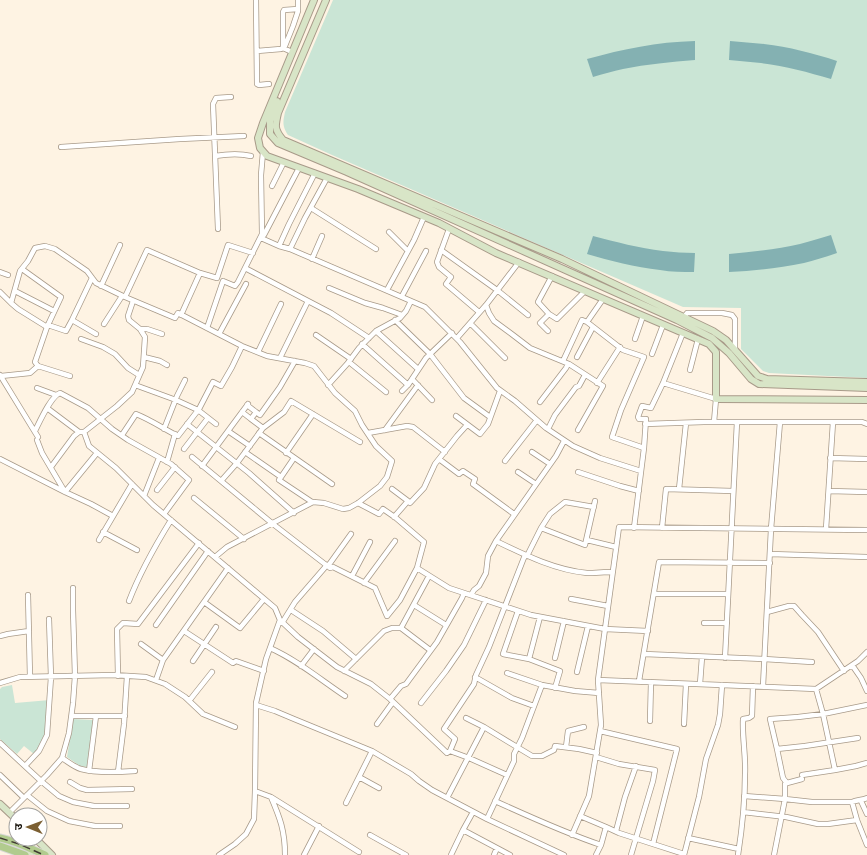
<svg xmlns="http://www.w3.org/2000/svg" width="867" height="855" viewBox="0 0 867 855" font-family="'Exo 2','Noto Sans Devanagari',sans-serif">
<rect width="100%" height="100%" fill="#fef3e3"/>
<path fill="#cae5d5" d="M333,0H867V378L769,373L763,371L741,349V308L683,307L332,155L288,135C282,126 283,122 285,112Z
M12,685L15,703L50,700L44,742L34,754L24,746L17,754L0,739V689L2,687Z
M73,719L93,720L87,767L80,766L67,757Z"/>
<path fill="#84b1b2" d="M695,41V60C671,62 647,64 623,69C613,71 603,74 593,77L587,59C624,49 656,42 695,41Z
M730,41C741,42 753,43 764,44C789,47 813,53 837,61L831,79C808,72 785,66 761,63C750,62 740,61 729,60Z
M831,235L837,253C826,257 815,260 804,263C779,268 754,271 729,272V254C753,252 777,249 800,244C811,241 821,238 831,235Z
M593,236C616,242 639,248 663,251C674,252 684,253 695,253L694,272C683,272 671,272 660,270C635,267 610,261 587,254Z"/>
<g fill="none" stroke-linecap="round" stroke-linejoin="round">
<defs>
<path id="street" d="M256,0L257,84L259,85L269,84
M257,51L281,49L285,46L293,26L298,11V0
M292,52L283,48V12L284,10L298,9
M61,147L180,139L244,136
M215,156C227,154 239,153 251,156
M272,186L284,162
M311,208L376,249
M218,229L213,104L216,98L231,97
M449,229L437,262L439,267L451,277L446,284L479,312
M389,232L408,251
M262,236L264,235L299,168
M261,238L279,246L290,249L425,307L460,342L497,388L515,401L546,428L573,446L600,458L641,471
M279,246L289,224L315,173
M290,249L305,218L327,178
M441,250L497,290L528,315
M312,259L322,236
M245,268L331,313L369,338
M22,269L61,297L47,327L35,362L38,366
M0,272L8,275
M92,278L72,320L96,334
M101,286L120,245
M329,288L365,303L383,308L402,315
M387,290L414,240L424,217
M15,291L54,311
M0,292L11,303L20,271L28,261L35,248L45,246L55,249L87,271L96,283L125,297L175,318L178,313L242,346L267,356L305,363L314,366L335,393L355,411L362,425L376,446L392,461L387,477L380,486L358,503L349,508L343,509L324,503L313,502L227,547L215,557
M402,296L426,251
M125,297L147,250L200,273L217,278L228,245L253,253
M11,303L18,309L47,327
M486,305L489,313L494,321L513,335L530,348L569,364L603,386L578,430
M549,314L557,319L585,291
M181,315L200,273
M684,317L687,313H722L732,315L735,319V350
M395,320L430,354L464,398L490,417
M587,322L623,350L644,357L621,410L612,437L644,448
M470,323L505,358
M104,324L122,296
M48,325L66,331L72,320
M207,328L223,281L235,286L238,282L262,234L261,175L263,152
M140,329H147L162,334
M376,331L418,369
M548,331L540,323L549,314L538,302L552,276
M219,334L246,284
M316,335L351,359
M457,338L486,305L519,262
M81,339L103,347L115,354L128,368L139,375
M635,339L643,316
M362,344L408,385
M258,352L281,304
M652,354L663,325
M144,357L160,361L167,365
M577,357L593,327
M280,358L308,301
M563,361L582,320L587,322L603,299
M349,362L386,392
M690,370L698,339
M0,375L38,437
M1,376L30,373L38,366L70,376
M412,379L432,400
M597,383L620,347
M663,383L716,399L714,422
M135,385L176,400L198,410L216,424
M328,385L347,364L359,348L376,331L400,318L406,311L411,301
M37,388L56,395
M402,391L408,385L426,358L452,333
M540,402L566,368L568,364
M247,405L256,412
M47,408L79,432
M242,412L251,419
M456,416L480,434L488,424L500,391
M187,424L249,473L294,513
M645,424L704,422H862L867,424
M263,428L251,419L256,412L260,415L280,387L295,361
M164,429L177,396L185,380
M548,429L555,415L576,387L579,386L585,375
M385,430L418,385
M35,431C40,421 51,396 60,393L88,408L112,429L128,440L171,464L189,480L164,514
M228,431L250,446
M84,432L89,446L116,468L153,505L275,608L280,620L298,637L337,667L371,684L390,699L447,753L450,751L469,758L507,775
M259,433L332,484
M368,433L407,426L413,427L445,452
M122,435L136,414C151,420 164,429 178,436L199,409L213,382L221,386L232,367L242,346
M37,440L42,453L65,492L97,453
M184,449L208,418
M245,452L281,477
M532,452L550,464
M286,453L313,414
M192,457L273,524L330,568L333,567L375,588L387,616L400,600L417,568L424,542L396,518L383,509L379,514L358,503
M294,458L279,480L312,502
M830,458L867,459
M0,459L65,492L91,504L113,516
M439,459L459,474L463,471L475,479L473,484L514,514
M505,461L537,420
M167,462L175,434
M202,466L248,404
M51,467L74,436L79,432H84L117,406L132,392L143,367L145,337L140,329L129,320L128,316L133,301
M518,472L536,484
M578,472L620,486L639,491
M221,481L237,463L263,428L284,412L291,401L360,442
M392,489L408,501
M679,489L686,423
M157,490L175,467
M829,491L867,492
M144,496L159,458
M194,498L244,539
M394,517L408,501L410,503L424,488L435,464L457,436L467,425
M541,528L585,545L595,501
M634,528L644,448L646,419H639L638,417L642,406L651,408L663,383L683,333
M662,528L666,489L733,491
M826,529L833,422
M103,532L137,550
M99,540L132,484
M587,540L616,547
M496,541C525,555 555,570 587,573C596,573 604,572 612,572
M770,554L867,557
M527,556L541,528L550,514L565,502L594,507
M328,566L351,534
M417,568L449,588L531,615L605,629L648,631
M352,576L370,542
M364,583L395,541
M654,594H728
M28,595L30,677
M471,595L474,590L479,586L486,573L488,556L496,541L556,456L564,441
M571,599L608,606
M129,601C140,572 155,546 171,520
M204,602L240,628L264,599
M414,605L446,625
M291,610L323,631L356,659
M518,611L503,654L529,659L560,671L555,688
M767,612L789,606H794L802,615L818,632L844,671
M282,623L295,602L327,565
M704,623H727
M156,625L208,551
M401,628L430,650
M184,631L233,663L236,661L264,671
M0,636L8,634L29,631
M141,644L163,660
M270,648C297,660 321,680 345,696
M644,654L764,659L812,662
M555,658L564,621
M725,658L737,422
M529,659L540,617
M193,661L216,627
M852,665L861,678L867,691
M301,666L314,649
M344,671L384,631L392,628H401L429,576
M577,672L588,626
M507,673L542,685L575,691L599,693
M118,676L117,629L123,623L138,624L199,543
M475,677L512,698L534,706
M156,680L163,660L228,568
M598,680L816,689L858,661L867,652
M639,681L659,562L770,563
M0,683L20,677L114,675L146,677L165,684L185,697L203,714L235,727
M700,684L702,657
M763,686L771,529L780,422
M816,689L823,714L835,770L856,766L867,763
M390,699L401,686L406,684L437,642L462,598L464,593
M189,701L212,672
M421,703L446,671L464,645L486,600
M256,705L275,711L294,719L372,751L411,774L419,781L432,790L487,819L564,855
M72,716H125
M466,718L484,727L517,747L532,756H542L554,750L555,746L579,749L597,753
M650,721L651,682
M377,724L393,702
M684,724L686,684
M600,731L677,749L653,844L619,833L606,827
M858,738L805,746L777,749L770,719L798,717L823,714L867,705
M0,743L41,781L59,796L73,802L94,806H127
M566,747L568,731L584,727
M777,749L783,778L787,783
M450,751L455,739L444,729L474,684L476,675L489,647L525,555
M596,757L619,764L655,770L653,781L631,855
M62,758C67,761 74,767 81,769C95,773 120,772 135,771
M25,766L39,751L47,735L51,677L49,619
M89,771L96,716
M118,772L124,724L127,676
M0,775L24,798
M802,775L835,770
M359,777L379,788
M70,782L80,788L87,790L132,789
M255,791L271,797C280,818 285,831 285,855
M27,795L47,811L69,821L95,826H120
M744,796L785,799L812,802H852C857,800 862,800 867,798
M271,797L359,852
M447,798L484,727
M495,801C530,817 565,833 601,845
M861,801L867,814
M852,802L857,820L867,845
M346,803L372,751
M743,812L786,817L818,824H828L857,820
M9,813L47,775L62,758L69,733L73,703L75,676L73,610V588
M580,816L606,827L601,845L596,855
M487,819L514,761V754L522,738L542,685
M463,830L473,812
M616,831L625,797L636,766
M370,835L406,855
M572,835L589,796L601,725L598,680L619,527L867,530
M688,838L739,849
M653,844L684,854
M219,855L235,844L246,834L254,819L255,791L256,703L266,659L280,620
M304,855L319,826
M451,855L463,830L510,855
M494,855L497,848
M684,855L699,797L706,759L718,725L720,714L722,685
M738,855C742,829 745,801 745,774C746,756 742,737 743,719L749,718L752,716L753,686
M774,855L785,799V784L787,783L802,779"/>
<path id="secondary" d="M314,0L263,123L258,138L260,148L267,156L358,189L439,223L496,253L709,344L716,352V399L867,400
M326,0L278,113C275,126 274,129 283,140L562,259L713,331L726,340L758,376L767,379L867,382
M277,101L270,121V134L278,143L347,172L677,320L712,338L729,353L751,379L759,384L867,388
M0,804L16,819
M36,839L52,855
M30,855L32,839"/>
<path id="primary" d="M0,838C16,841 31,849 45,855
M0,846L25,855"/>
</defs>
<use href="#street" stroke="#a89a89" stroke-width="6"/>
<use href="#secondary" stroke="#a89a89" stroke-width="8"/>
<use href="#primary" stroke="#dad9d8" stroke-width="9"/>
<use href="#street" stroke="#fff" stroke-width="4.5"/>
<use href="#secondary" stroke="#d8e5c7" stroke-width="6"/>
<use href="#primary" stroke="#b1cb8e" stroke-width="7"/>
<path stroke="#403b32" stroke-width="1.5" stroke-dasharray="8 4" stroke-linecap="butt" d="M0,838L19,844L44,855"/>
</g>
<g transform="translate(28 827) rotate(271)"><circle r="19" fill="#ffffff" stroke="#a2a19e"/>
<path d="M0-3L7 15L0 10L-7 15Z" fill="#7b5f32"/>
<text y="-6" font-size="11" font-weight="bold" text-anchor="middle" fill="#17130c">उ</text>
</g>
</svg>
